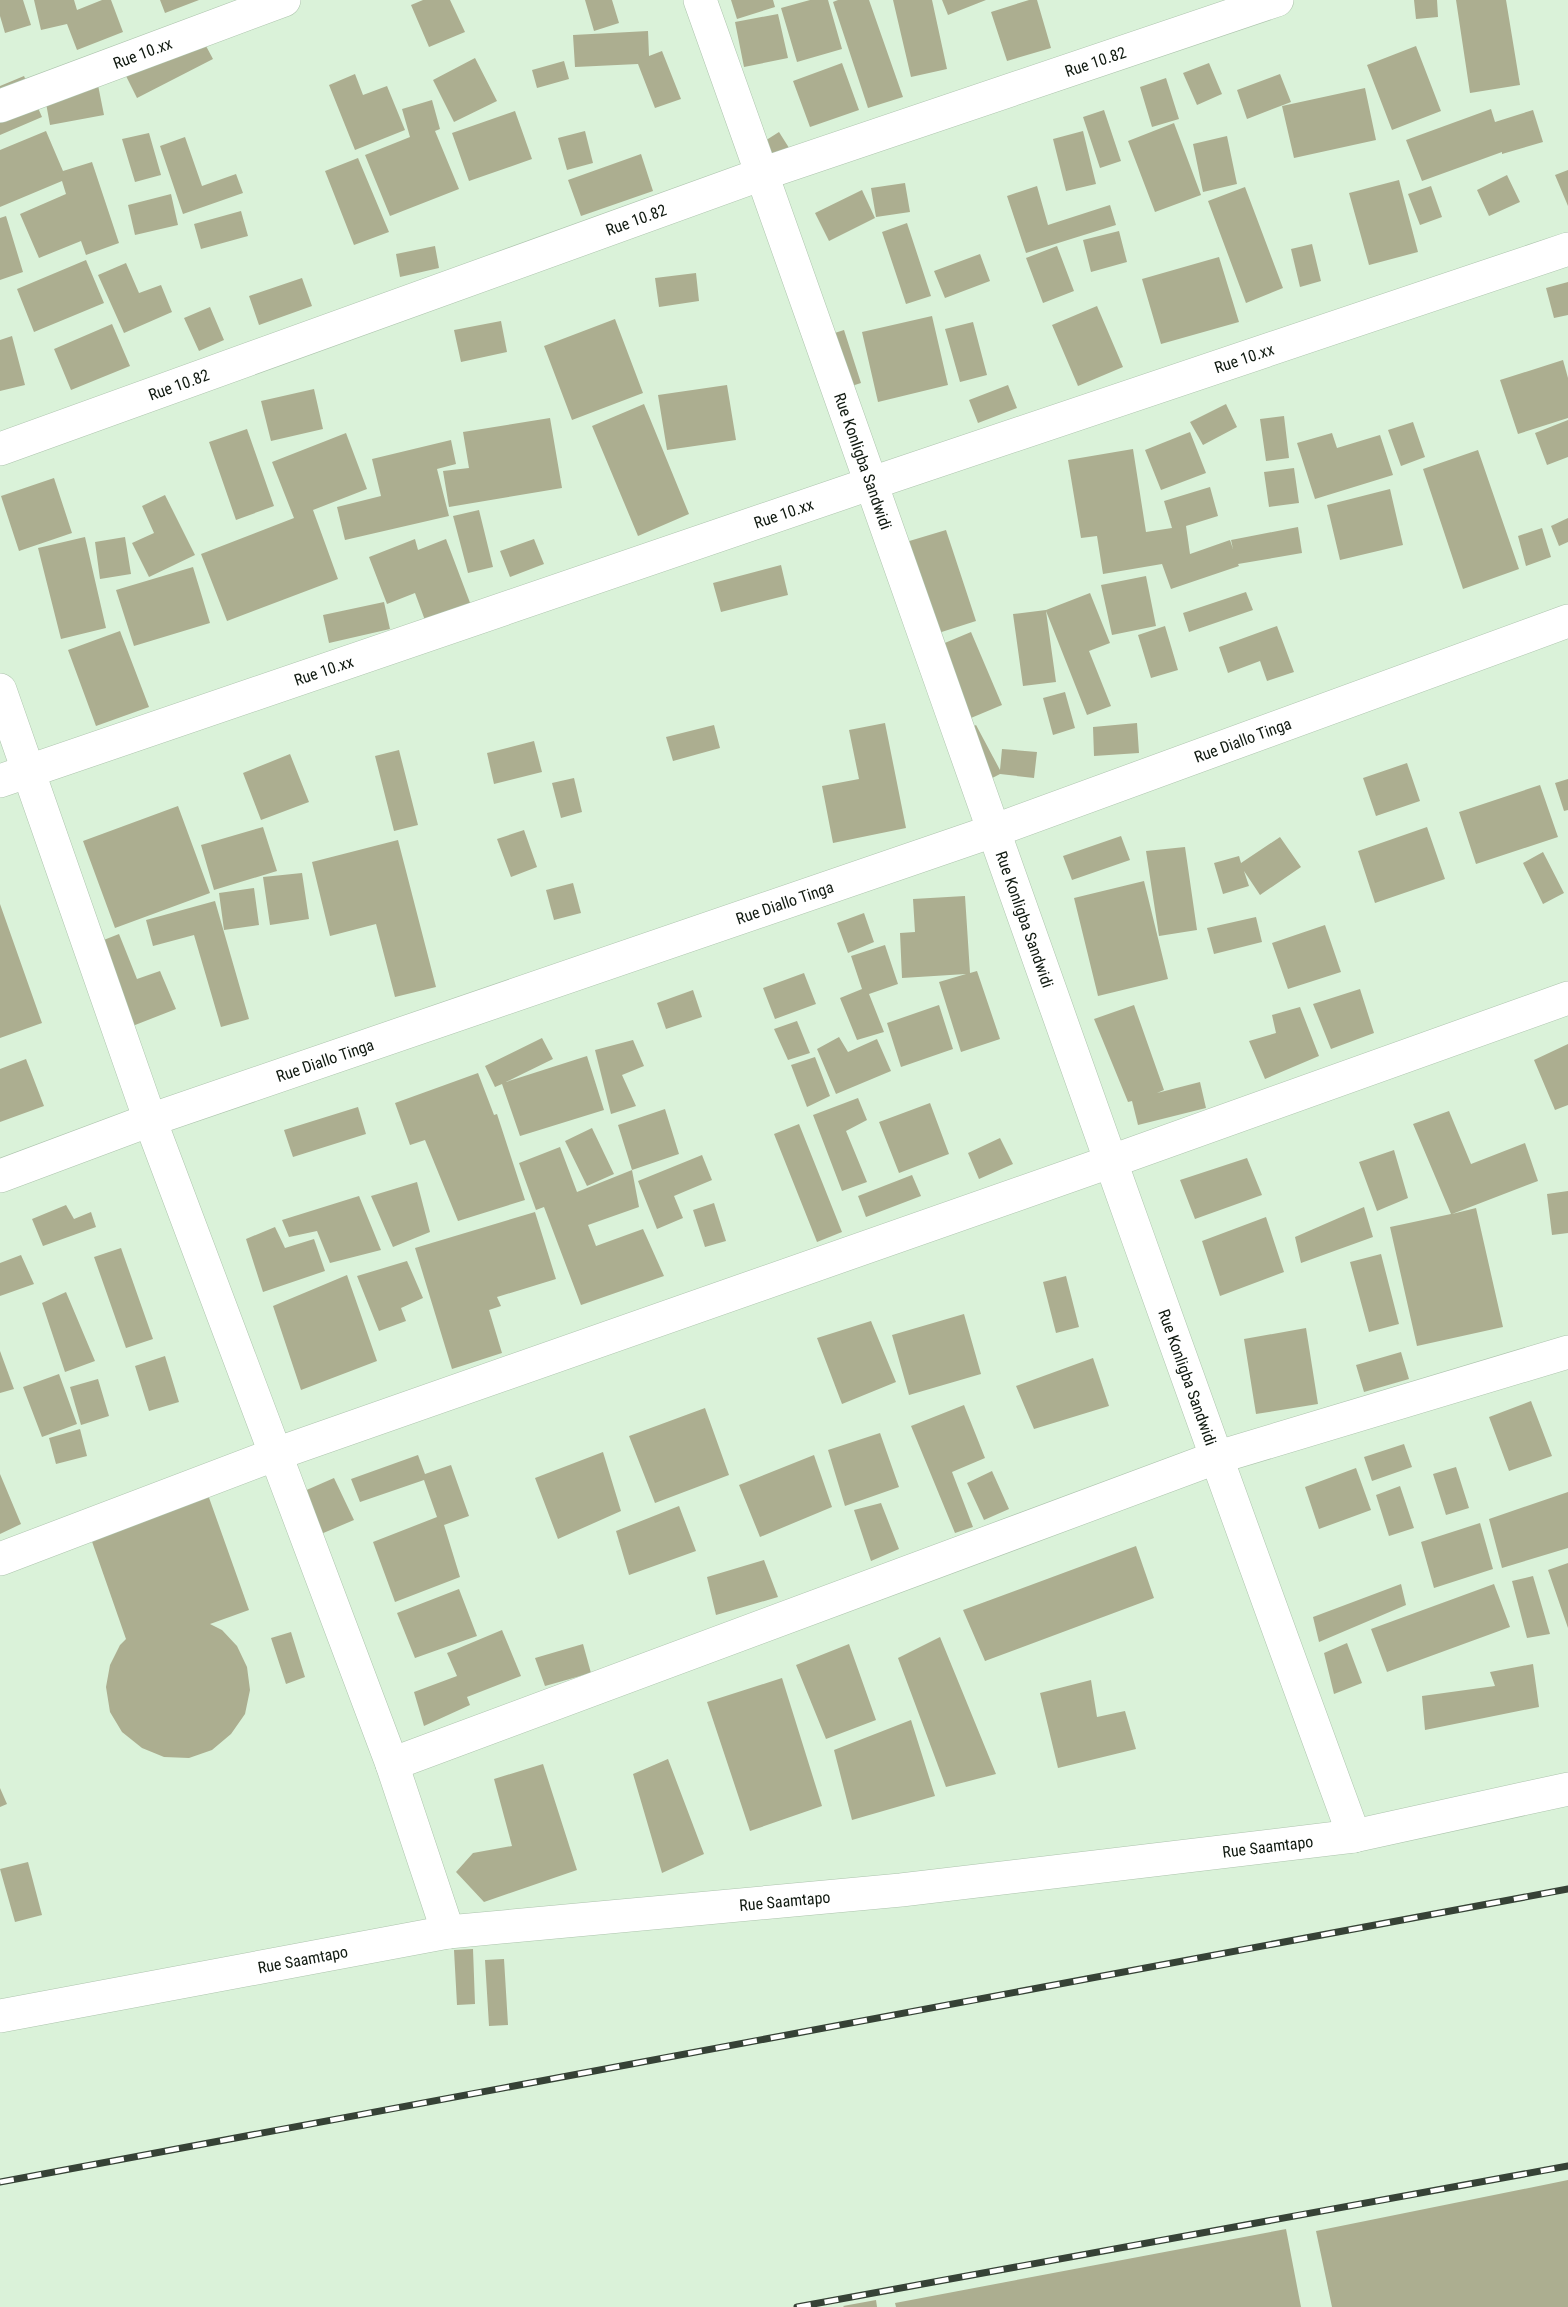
<svg xmlns="http://www.w3.org/2000/svg" width="1568" height="2307" viewBox="0 0 1568 2307" font-family="'Roboto Condensed',sans-serif">
<rect width="100%" height="100%" fill="#daf2d9"/>
<path fill="#acae90" d="M0,0H23L31,25L5,33L0,16Z
M34,0H74L77,10L102,0H111L123,32L77,50L67,24L41,30Z
M160,0H199L165,13Z
M423,0H450L465,32L429,47L411,5Z
M585,0H612L619,23L594,31Z
M731,0H773L775,7L737,19Z
M810,0H828L842,49L797,62L781,8Z
M838,0H869L903,97L868,108L833,2Z
M893,0H932L947,69L911,77Z
M942,0H986L948,15Z
M1029,0H1037L1051,48L1007,61L991,12Z
M1414,0H1437L1438,17L1416,19Z
M1456,0H1506L1520,85L1470,93Z
M778,14L788,58L744,67L735,22Z
M192,20L213,59L137,98L117,58Z
M648,31L649,56L662,51L681,99L655,108L638,64L575,67L573,35Z
M1416,46L1441,111L1392,130L1367,65Z
M475,58L497,101L454,122L433,80Z
M564,61L569,79L537,88L532,70Z
M842,63L859,110L810,127L793,81Z
M1209,63L1222,94L1197,105L1183,73Z
M94,65L104,115L50,125L41,76Z
M355,74L363,95L387,86L405,130L355,150L329,85Z
M1280,74L1291,102L1247,119L1237,90Z
M24,76L42,117L0,135V86Z
M1166,78L1179,119L1152,127L1140,87Z
M1365,88L1376,140L1294,158L1282,106Z
M432,100L440,129L435,131L459,189L390,216L365,155L410,137L402,109Z
M1491,109L1495,122L1533,110L1543,142L1502,154V152L1422,181L1406,140Z
M1104,110L1121,161L1100,168L1083,117Z
M515,111L532,159L469,181L452,133Z
M1174,123L1201,195L1155,212L1128,141Z
M46,131L63,171L92,162L119,243L86,255L81,241L39,258L20,214L66,194L62,181L0,207V150Z
M585,131L593,163L567,170L558,138Z
M1083,131L1096,184L1066,191L1053,139Z
M779,132L791,151L764,168L752,149Z
M149,133L161,175L135,182L122,139Z
M1227,136L1237,184L1203,192L1193,144Z
M185,137L202,186L236,174L243,193L183,214L160,146Z
M641,154L653,191L581,216L568,180Z
M358,158L389,232L354,245L325,171Z
M1568,170V206L1555,175Z
M1507,175L1520,202L1489,216L1477,190Z
M1399,180L1418,252L1369,265L1349,193Z
M905,183L910,212L876,217L871,188Z
M1037,186L1048,225L1110,205L1116,225L1026,253L1007,196Z
M1431,186L1442,217L1420,225L1408,194Z
M1245,187L1283,288L1246,303L1208,201Z
M862,190L875,218L829,241L815,213Z
M171,194L178,225L135,235L128,205Z
M241,211L248,236L201,249L194,224Z
M6,216L23,272L0,280V218Z
M907,223L931,296L906,304L882,232Z
M1119,231L1127,262L1091,272L1083,240Z
M1312,244L1321,281L1300,287L1291,249Z
M435,246L439,268L400,277L396,254Z
M1057,246L1074,291L1043,303L1026,258Z
M980,254L990,281L945,298L934,271Z
M1219,257L1239,322L1161,344L1142,279Z
M86,260L104,303L34,332L17,289Z
M126,263L139,293L161,285L172,312L124,333L98,275Z
M696,273L699,301L659,307L655,278Z
M302,278L312,306L259,325L249,296Z
M1568,282V315L1554,318L1546,288Z
M1097,306L1123,367L1078,386L1052,325Z
M210,307L224,340L199,351L184,318Z
M932,316L948,385L878,402L862,332Z
M615,319L643,393L572,420L544,346Z
M501,321L507,352L461,362L454,330Z
M973,322L987,375L960,382L945,329Z
M112,324L130,366L71,390L54,349Z
M844,330L861,383L833,392L816,339Z
M12,336L25,385L0,391V340Z
M1563,360L1568,378V418L1518,434L1500,380Z
M727,385L736,440L667,450L658,395Z
M1008,385L1017,408L978,423L969,400Z
M314,389L323,429L271,441L261,401Z
M644,404L689,514L638,536L592,426Z
M1226,404L1237,427L1203,445L1190,422Z
M1284,416L1289,458L1266,461L1260,419Z
M550,418L562,488L449,507L443,471L469,468L463,432Z
M1568,420V457L1547,465L1535,433Z
M1413,422L1425,457L1401,466L1388,430Z
M247,429L274,506L236,520L209,442Z
M1190,432L1206,473L1161,490L1145,450Z
M346,433L367,489L313,510L338,579L227,621L201,554L294,518L272,462Z
M1332,433L1337,448L1380,435L1393,475L1315,499L1297,443Z
M451,440L456,464L437,469L449,516L345,540L337,507L381,496L372,459Z
M1133,449L1146,532L1172,528L1164,501L1210,487L1218,516L1186,526L1190,554L1230,540L1233,549L1231,540L1298,527L1302,553L1238,564L1239,566L1171,589L1162,564L1103,574L1097,536L1081,538L1068,460Z
M1478,450L1519,569L1463,589L1423,469Z
M1294,468L1299,503L1269,507L1264,472Z
M54,478L72,533L19,551L1,496Z
M1390,489L1403,545L1340,560L1327,505Z
M165,495L195,555L149,577L132,543L154,533L142,506Z
M479,510L493,567L468,573L453,516Z
M1568,518V542L1559,546L1551,526Z
M1542,528L1551,557L1526,566L1518,536Z
M946,530L976,621L926,637L896,545Z
M85,537L106,628L61,639L38,548Z
M125,537L131,574L100,579L95,542Z
M415,539L418,550L446,539L475,616L430,634L415,593L387,604L369,557Z
M534,539L544,564L510,577L500,551Z
M781,565L788,595L721,612L713,583Z
M193,567L210,623L134,646L116,590Z
M1146,576L1156,626L1112,635L1101,585Z
M1246,592L1253,610L1189,632L1183,613Z
M1090,593L1110,643L1089,651L1111,706L1087,715L1046,611L1056,682L1023,686L1013,614L1046,610Z
M384,602L390,629L329,643L323,615Z
M1165,626L1178,670L1151,678L1138,635Z
M1277,626L1294,672L1267,681L1260,661L1228,673L1219,647Z
M120,631L149,707L96,726L68,650Z
M971,632L1002,705L959,723L928,650Z
M1065,692L1075,728L1053,735L1043,698Z
M885,723L906,828L833,843L822,786L859,779L849,730Z
M1137,723L1139,753L1094,756L1093,727Z
M714,725L720,748L673,761L666,737Z
M976,725L1000,770L1002,749L1037,752L1034,778L1000,774L975,787L949,739Z
M534,741L542,772L494,784L487,753Z
M399,750L418,825L394,831L375,756Z
M290,754L309,802L261,820L243,773Z
M1407,763L1420,801L1376,816L1363,778Z
M574,778L582,812L561,818L552,783Z
M1568,779V810L1564,811L1555,783Z
M1540,785L1558,837L1476,864L1459,812Z
M178,806L210,893L115,928L83,841Z
M263,827L277,871L214,890L201,845Z
M1427,827L1445,879L1375,903L1358,851Z
M524,830L537,867L511,877L497,839Z
M1121,836L1130,860L1072,880L1063,856Z
M1280,837L1301,867L1260,895L1244,871L1249,886L1223,894L1214,863L1239,856L1241,863Z
M398,840L436,987L395,997L376,924L330,936L312,862Z
M1185,847L1197,930L1159,936L1146,851Z
M1543,852L1564,893L1543,904L1523,863Z
M302,873L309,919L270,925L263,877Z
M1144,881L1168,979L1098,996L1074,898Z
M573,883L581,913L554,920L546,890Z
M254,888L259,925L224,930L219,893Z
M965,896L970,973L977,971L1000,1039L961,1052L939,982L966,974L902,978L900,933L915,932L913,899Z
M215,901L249,1019L221,1027L194,935L153,946L146,920Z
M0,904L42,1023L0,1038Z
M864,913L874,942L848,953L837,923Z
M1256,917L1262,942L1214,954L1207,928Z
M1325,925L1341,972L1288,989L1272,943Z
M119,934L137,979L160,971L176,1009L130,1027L96,943Z
M885,945L898,984L869,994L884,1032L857,1040L840,998L862,989L851,956Z
M804,973L816,1004L775,1019L763,988Z
M1360,989L1374,1033L1331,1049L1313,1004Z
M693,990L702,1017L666,1029L657,1003Z
M939,1005L953,1049L901,1067L887,1023Z
M1134,1005L1164,1090L1157,1093L1200,1082L1206,1108L1138,1125L1132,1101L1128,1102L1094,1019Z
M1300,1007L1319,1056L1265,1079L1249,1041L1276,1033L1272,1015Z
M797,1021L810,1053L788,1060L774,1029Z
M839,1037L848,1052L877,1039L891,1071L836,1094L817,1049Z
M542,1038L553,1059L506,1082L587,1056L604,1110L520,1136L502,1084L495,1087L485,1066Z
M633,1040L644,1066L622,1075L636,1106L611,1114L595,1050Z
M1568,1044V1105L1555,1110L1534,1060Z
M815,1057L830,1096L807,1107L791,1065Z
M26,1059L44,1106L0,1122V1069Z
M478,1073L494,1115L497,1114L525,1200L458,1221L425,1140L410,1145L395,1103Z
M858,1098L867,1120L846,1131L867,1182L842,1191L813,1115Z
M930,1103L949,1154L899,1173L879,1122Z
M358,1107L366,1134L293,1157L284,1130Z
M665,1109L679,1154L632,1170L618,1125Z
M1449,1111L1471,1164L1525,1143L1538,1181L1452,1214L1476,1208L1503,1327L1417,1346L1390,1227L1451,1214L1413,1124Z
M799,1124L842,1232L817,1242L774,1134Z
M592,1128L614,1174L587,1186L565,1141Z
M1000,1138L1013,1164L979,1179L968,1153Z
M560,1147L577,1192L632,1170L639,1207L588,1225L596,1246L643,1229L664,1276L581,1305L544,1207L536,1210L519,1163Z
M1394,1150L1408,1198L1377,1211L1359,1162Z
M702,1155L712,1180L674,1196L683,1218L657,1229L638,1181Z
M1247,1158L1262,1195L1195,1219L1180,1180Z
M912,1175L921,1196L866,1217L858,1196Z
M417,1182L430,1232L393,1247L371,1196Z
M1568,1191V1233L1552,1235L1547,1194Z
M359,1196L381,1250L330,1263L317,1231L289,1237L282,1220Z
M714,1203L726,1241L705,1247L693,1210Z
M66,1205L74,1219L91,1212L96,1227L43,1246L32,1219Z
M1364,1207L1373,1237L1301,1263L1295,1237Z
M535,1212L556,1279L497,1297L501,1306L489,1310L502,1353L452,1369L415,1248Z
M1266,1217L1284,1272L1220,1296L1202,1241Z
M275,1227L285,1248L314,1239L325,1271L263,1292L246,1239Z
M121,1248L153,1339L126,1348L94,1257Z
M1381,1254L1399,1324L1369,1332L1350,1262Z
M21,1255L34,1284L0,1296V1263Z
M407,1261L423,1298L401,1308L406,1321L379,1331L357,1276Z
M347,1275L377,1361L301,1390L273,1306Z
M1066,1276L1079,1327L1056,1333L1043,1282Z
M66,1292L95,1361L65,1372L42,1303Z
M964,1314L981,1374L909,1395L892,1335Z
M871,1321L896,1382L842,1404L817,1338Z
M1306,1328L1318,1404L1256,1414L1244,1339Z
M0,1351L14,1389L0,1393Z
M1401,1352L1409,1379L1364,1392L1356,1365Z
M165,1356L179,1402L149,1411L135,1366Z
M1093,1358L1109,1406L1034,1429L1016,1386Z
M59,1374L77,1424L42,1437L23,1387Z
M98,1379L109,1416L81,1425L70,1387Z
M1531,1401L1552,1456L1509,1471L1489,1417Z
M964,1405L985,1458L952,1472L973,1527L955,1533L911,1426Z
M705,1408L729,1475L655,1503L629,1436Z
M80,1429L87,1456L56,1464L49,1438Z
M880,1433L899,1487L845,1506L828,1450Z
M1404,1444L1412,1467L1372,1481L1364,1457Z
M603,1452L621,1511L558,1539L535,1478Z
M418,1455L425,1474L451,1465L469,1516L444,1525L460,1577L395,1602L373,1542L437,1517L424,1480L360,1502L351,1479Z
M814,1455L832,1507L760,1537L739,1485Z
M1456,1467L1469,1508L1446,1515L1433,1474Z
M1356,1468L1371,1510L1319,1529L1305,1487Z
M992,1471L1009,1509L984,1520L967,1483Z
M0,1474L21,1524L0,1534Z
M334,1478L354,1520L321,1534L302,1492Z
M1400,1486L1414,1528L1389,1536L1376,1495Z
M207,1492L249,1610L210,1624L222,1630L237,1646L247,1667L250,1690L245,1714L231,1734L212,1750L189,1758L164,1757L142,1748L122,1732L110,1712L106,1687L110,1665L120,1645L126,1639L89,1533Z
M1568,1492V1548L1502,1568L1489,1519Z
M881,1503L899,1549L871,1561L854,1510Z
M679,1506L696,1551L629,1575L616,1531Z
M1480,1523L1493,1569L1434,1588L1421,1542Z
M1136,1546L1154,1598L985,1661L963,1610Z
M764,1560L778,1597L716,1615L707,1577Z
M1568,1563V1628L1548,1570Z
M1533,1576L1550,1634L1527,1638L1512,1581Z
M1401,1584L1406,1605L1319,1642L1313,1617Z
M1494,1584L1510,1627L1387,1672L1371,1629Z
M459,1589L477,1636L415,1658L397,1613Z
M502,1630L521,1676L467,1697L470,1705L424,1726L414,1692L457,1676L447,1653Z
M291,1632L305,1677L286,1684L271,1638Z
M940,1637L996,1774L946,1787L898,1658Z
M1347,1643L1362,1683L1334,1694L1324,1653Z
M583,1644L591,1673L545,1686L535,1658Z
M849,1644L876,1720L826,1739L796,1665Z
M1533,1664L1539,1707L1425,1730L1422,1696L1495,1686L1490,1672Z
M782,1678L822,1806L750,1831L707,1702Z
M1091,1680L1097,1717L1125,1711L1136,1749L1058,1768L1040,1693Z
M911,1720L935,1796L852,1820L834,1750Z
M668,1759L704,1854L662,1873L633,1774Z
M543,1764L577,1870L484,1902L456,1872L473,1853L512,1846L494,1779Z
M0,1788L7,1804L0,1807Z
M28,1862L42,1915L15,1922L0,1869Z
M473,1949L475,2004L457,2005L454,1950Z
M504,1959L508,2025L489,2026L485,1960Z
M1568,2180V2307H1332L1316,2231Z
M1286,2229L1301,2307H896L895,2303Z
M876,2300L877,2307H844L843,2306Z"/>
<g fill="none" stroke-linecap="round" stroke-linejoin="round">
<defs>
<g id="minor">
<path id="s1" d="M700,0C918,612 1130,1226 1354,1836"/>
<path id="s2" d="M0,106L284,0"/>
<path id="s3" d="M0,449L762,174L1277,0"/>
<path d="M0,690L150,1120L392,1764L448,1932"/>
<path id="s4" d="M0,781L872,483L1568,249"/>
<path id="s5" d="M0,1176L150,1120L993,831L1568,621"/>
<path d="M0,1559L276,1454L1112,1161L1568,998"/>
<path d="M392,1764L1215,1458L1568,1352"/>
<path id="s6" d="M0,2016L448,1932L901,1890L1354,1836L1568,1789"/>
</g>
</defs>
<use href="#minor" stroke="#adc4ad" stroke-width="34"/>
<use href="#minor" stroke="#fff" stroke-width="33"/>
<defs>
<path id="rail" d="M0,2182L1568,1889
M797,2307L1568,2166"/>
</defs>
<use href="#rail" stroke="#364236" stroke-width="7"/>
<use href="#rail" stroke="#fff" stroke-width="4.5" stroke-dasharray="14" stroke-linecap="butt"/>
</g>
<g text-anchor="middle" stroke-width="4.5" stroke-linejoin="round" paint-order="stroke">
<g font-size="16" fill="#101910" stroke="#fff">
<text dy="6" stroke="none"><textPath href="#s2" startOffset="152">Rue 10.xx</textPath></text>
<text dy="6" stroke="none"><textPath href="#s3" startOffset="1162">Rue 10.82</textPath></text>
<text dy="6" stroke="none"><textPath href="#s3" startOffset="676">Rue 10.82</textPath></text>
<text dy="6" stroke="none"><textPath href="#s4" startOffset="1314">Rue 10.xx</textPath></text>
<text dy="6" stroke="none"><textPath href="#s3" startOffset="190">Rue 10.82</textPath></text>
<text dy="6" stroke="none"><textPath href="#s1" startOffset="489">Rue Konligba Sandwidi</textPath></text>
<text dy="6" stroke="none"><textPath href="#s4" startOffset="828">Rue 10.xx</textPath></text>
<text dy="6" stroke="none"><textPath href="#s4" startOffset="342">Rue 10.xx</textPath></text>
<text dy="6" stroke="none"><textPath href="#s5" startOffset="1317">Rue Diallo Tinga</textPath></text>
<text dy="6" stroke="none"><textPath href="#s5" startOffset="831">Rue Diallo Tinga</textPath></text>
<text dy="6" stroke="none"><textPath href="#s1" startOffset="975">Rue Konligba Sandwidi</textPath></text>
<text dy="6" stroke="none"><textPath href="#s5" startOffset="345">Rue Diallo Tinga</textPath></text>
<text dy="6" stroke="none"><textPath href="#s1" startOffset="1461">Rue Konligba Sandwidi</textPath></text>
<text dy="6" stroke="none"><textPath href="#s6" startOffset="1280">Rue Saamtapo</textPath></text>
<text dy="6" stroke="none"><textPath href="#s6" startOffset="794">Rue Saamtapo</textPath></text>
<text dy="6" stroke="none"><textPath href="#s6" startOffset="308">Rue Saamtapo</textPath></text>
</g>
</g>
</svg>
